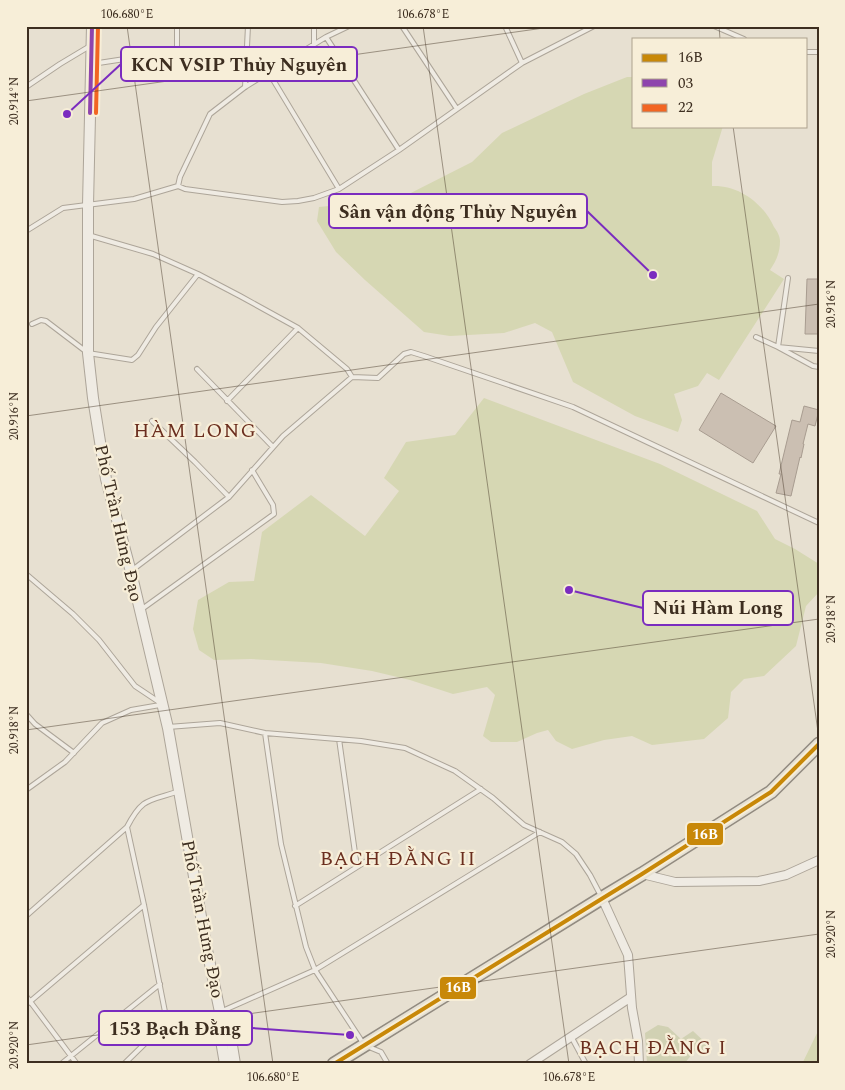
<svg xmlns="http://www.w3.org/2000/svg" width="845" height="1090" viewBox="0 0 845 1090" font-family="Spectral,serif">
<rect width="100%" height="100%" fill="#e7e0d1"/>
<path fill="#d6d7b3" d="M627,77H634V126H723L712,162V186C739,185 763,203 774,227C777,231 780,236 780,241C780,253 776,261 770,270L784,279L719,380L707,373L698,386L674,394L682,420L678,432L635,416L573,382L552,332L535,323L504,333L450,336L424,332L365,280L336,252L317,221L319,207L399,199L472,162L502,133L584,94Z
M484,398L660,464L757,511L775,539L795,549L819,564V592L806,606L796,646L764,676L744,679L731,692L728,718L704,739L652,745L632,736L604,740L572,749L556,741L548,730L537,733L517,742H491L483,736L495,695L487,687L453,694L410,680L372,671L321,663L251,659L214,660L199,650L193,629L198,600L229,582L254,581L262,532L311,495L365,536L399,491L384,478L406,442L455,435Z
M819,1029V1064H802Z"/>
<path fill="#d1d1b3" d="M658,1025L668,1027L681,1039L693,1031L710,1047L706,1053L698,1047L684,1064H647L645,1033Z"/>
<path fill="#cbbfb2" stroke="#a89c90" d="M807,279H819V334H805Z
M721,393L776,426L753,463L699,430Z
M804,406L819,410L815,426L808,424L803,444H804L801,458L800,457L791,496L776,493L781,474H779L792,420L800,422Z"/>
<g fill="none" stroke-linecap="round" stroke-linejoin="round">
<defs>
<path id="service" d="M177,26V51
M402,26L457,109
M505,26L522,63
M714,26L744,39
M326,37L399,150
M314,44V26
M806,52H819
M92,64L177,51L247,53
M269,73L339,189
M26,87L60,64L90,46
M245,87L248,26
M178,186L180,177L210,114L245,87L326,37L349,26
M26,231L63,208L134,199L178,186L185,189L282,202L298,201L314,198L339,189L399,150L522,63L594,26
M88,235L153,254L198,274L240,296L298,328L347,369L352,377L378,378L404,354L411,352L424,356L573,407L819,523
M788,278L778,347L819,351
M32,324L41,320L46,321L88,353L132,360L138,355L156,327L198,274
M756,337L778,347L813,366L819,367
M197,369L273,447
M227,401L298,328
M152,421L195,462L229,497
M131,571L229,497L283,436L352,377
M26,574L73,614L99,640L135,686L159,702
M142,609L274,514L273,505L252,470
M26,714L35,724L74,753
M168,727L220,723L265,733L361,741L405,748L455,771L493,798L524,825L562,842L576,854L590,875L601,896
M265,733L281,844L306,947L315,970L363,1043
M339,739L357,867
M26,790L65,762L102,723L131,710L160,705
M127,827C142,798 148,801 177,792
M295,906L481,789
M26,916L127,827L144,905L167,1022
M26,996L77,1064
M26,1005L144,905
M572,1038L586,1064
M369,1047L381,1052L388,1064
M61,1064L160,984
M124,1064L167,1022L220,1012L315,970L540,832"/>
<path id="minor" d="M642,874L675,882L759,881L786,875L819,860
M602,898L628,955L632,1008L638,1041L639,1064
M530,1064L631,997"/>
<path id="tertiary" d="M92,26L88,205V353L93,398L106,479L131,572L168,728L206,945L220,1012L219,1029L225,1064
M220,1012L229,1027L235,1064"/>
<path id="primary" d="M334,1064L602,898L642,874L771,792L819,744"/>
</defs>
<use href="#service" stroke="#ada599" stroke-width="6"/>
<use href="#minor" stroke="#ada599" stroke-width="10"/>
<use href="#tertiary" stroke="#ada599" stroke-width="12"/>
<use href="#primary" stroke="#928b80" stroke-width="15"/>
<use href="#service" stroke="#efebe3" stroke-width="4"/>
<use href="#minor" stroke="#efebe3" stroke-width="8"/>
<use href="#tertiary" stroke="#efebe3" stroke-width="10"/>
<use href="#primary" stroke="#e6e1d4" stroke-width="12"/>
<defs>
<path id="bus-1" d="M334,1064L642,874L771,792L819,744"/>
<path id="bus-2" d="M90,113L92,26"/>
<path id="bus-3" d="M96,113L98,26"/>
</defs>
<use href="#bus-1" stroke="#f7eed8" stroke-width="8"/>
<use href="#bus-2" stroke="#f7eed8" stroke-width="8"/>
<use href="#bus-3" stroke="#f7eed8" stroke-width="8"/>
<use href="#bus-1" stroke="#c88808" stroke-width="4"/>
<use href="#bus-2" stroke="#8e44ad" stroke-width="4"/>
<use href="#bus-3" stroke="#f26522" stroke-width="4"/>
</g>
<path fill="none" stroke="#3d2e20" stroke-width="1" stroke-opacity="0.45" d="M127,26L273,1064M423,26L569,1064M719,26L720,39M26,101L558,26M733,126L819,739M26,416L819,304M26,730L819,619M26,1045L819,934"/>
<g text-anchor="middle" stroke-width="4.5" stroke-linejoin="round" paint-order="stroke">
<g font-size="18" fill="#3d2e20" stroke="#f7eed8">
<text transform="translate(119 523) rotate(77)" y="6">Phố Trần Hưng Đạo</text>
<text transform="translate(203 919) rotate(79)" y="6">Phố Trần Hưng Đạo</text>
</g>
<g font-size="20" letter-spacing="1" fill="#6b2e1e" stroke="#f7eed8">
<text x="195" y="437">HÀM LONG</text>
<text x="398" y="865">BẠCH ĐẰNG II</text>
<text x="653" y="1054">BẠCH ĐẰNG I</text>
</g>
</g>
<path fill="none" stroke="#7b2cbf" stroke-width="2" d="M67 114L121 64M653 275L587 211M569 590L643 608M350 1035L252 1028"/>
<g fill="#7b2cbf" stroke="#f7eed8" stroke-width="2">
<circle cx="67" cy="114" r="5"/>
<circle cx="653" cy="275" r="5"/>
<circle cx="569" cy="590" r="5"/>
<circle cx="350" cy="1035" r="5"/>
</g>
<g fill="#f7eed8" stroke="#7b2cbf" stroke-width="2">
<rect x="121" y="47" width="236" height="34" rx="5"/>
<rect x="329" y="194" width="258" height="34" rx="5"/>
<rect x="643" y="591" width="150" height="34" rx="5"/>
<rect x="99" y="1011" width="153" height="34" rx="5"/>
</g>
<g font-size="19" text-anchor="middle" font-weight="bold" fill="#3d2e20">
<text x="239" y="71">KCN VSIP Thủy Nguyên</text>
<text x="458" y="218">Sân vận động Thủy Nguyên</text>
<text x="718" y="614">Núi Hàm Long</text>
<text x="175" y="1035">153 Bạch Đằng</text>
</g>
<g stroke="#f7eed8" stroke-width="2">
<rect x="686" y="822" width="38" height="24" rx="5" fill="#c88808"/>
<rect x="439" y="976" width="38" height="24" rx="5" fill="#c88808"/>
</g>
<g font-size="14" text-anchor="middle" font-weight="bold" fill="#fff">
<text x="705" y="839">16B</text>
<text x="458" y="992">16B</text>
</g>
<rect width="845" height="1090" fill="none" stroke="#f7eed8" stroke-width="55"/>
<rect x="632" y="38" width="175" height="90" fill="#f7eed8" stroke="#ada18e"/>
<rect x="642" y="54" width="25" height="8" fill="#c88808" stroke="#ada18e"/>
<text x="678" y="62" font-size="15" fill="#3d2e20">16B</text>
<rect x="642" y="79" width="25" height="8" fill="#8e44ad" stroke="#ada18e"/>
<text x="678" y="88" font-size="15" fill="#3d2e20">03</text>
<rect x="642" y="104" width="25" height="8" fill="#f26522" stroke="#ada18e"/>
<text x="678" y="112" font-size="15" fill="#3d2e20">22</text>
<rect x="28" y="28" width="790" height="1034" fill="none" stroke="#3d2e20" stroke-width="2"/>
<g font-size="12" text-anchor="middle" fill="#3d2e20">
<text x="127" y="18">106.680°E</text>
<text x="423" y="18">106.678°E</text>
<text transform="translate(14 101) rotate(-90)" y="4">20.914°N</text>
<text transform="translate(831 304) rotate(-90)" y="4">20.916°N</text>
<text transform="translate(14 416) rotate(-90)" y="4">20.916°N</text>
<text transform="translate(831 619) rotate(-90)" y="4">20.918°N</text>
<text transform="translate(14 730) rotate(-90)" y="4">20.918°N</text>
<text transform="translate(831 934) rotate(-90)" y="4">20.920°N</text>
<text transform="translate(14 1045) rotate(-90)" y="4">20.920°N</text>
<text x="273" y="1081">106.680°E</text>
<text x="569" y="1081">106.678°E</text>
</g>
</svg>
